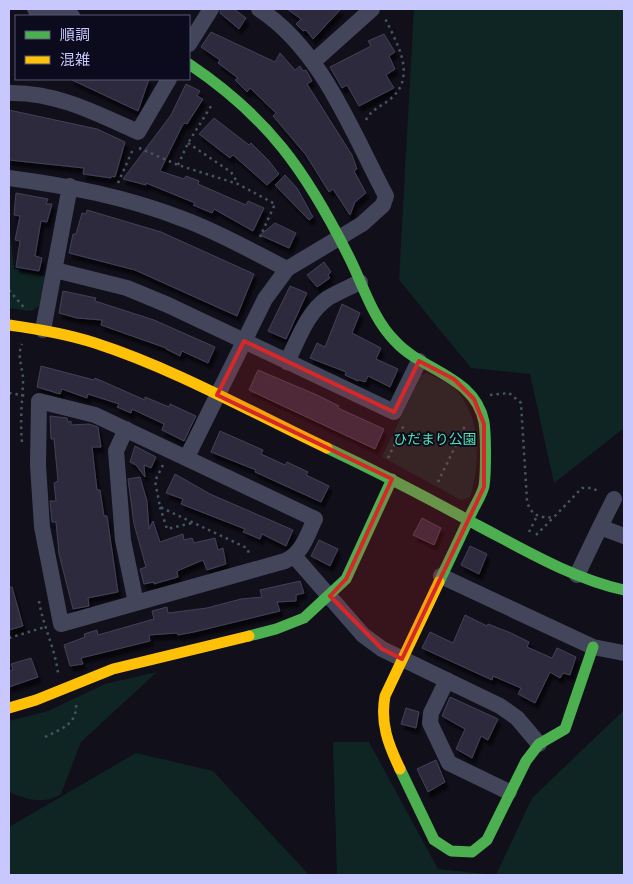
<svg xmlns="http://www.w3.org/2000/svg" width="633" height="884" viewBox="0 0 633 884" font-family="Arial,'Noto Sans JP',sans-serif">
<defs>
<filter id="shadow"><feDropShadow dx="3" dy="5.5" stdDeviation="1" flood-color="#0009"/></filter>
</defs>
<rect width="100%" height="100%" fill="#100f1a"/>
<path fill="#0e2523" d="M414,9H624V430L623,429L554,483L530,374L471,368L399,280Z
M9,218L14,269L45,276L39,306L32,311L9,308Z
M427,373C436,378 451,383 457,391C482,420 480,463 470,497L461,500L382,457L421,375Z
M157,672L81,742L61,794C46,805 24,799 9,792V721L48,711L105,684Z
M624,710V875H337L333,742H369L438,869L496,875L532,798Z
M136,753L213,771L309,875H9V827Z"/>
<path fill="#2d2c3d" stroke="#424158" filter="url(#shadow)" d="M221,9H234L246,18L239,29L220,13Z
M287,9H341L313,39L306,30L303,31L296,24L301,19Z
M211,32L275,62L280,53L295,70L300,66L303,71L306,70L312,81L307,84L352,155L357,169L354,171L366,193L355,202L350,215L333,189L329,192L306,155L273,116L276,113L250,88L247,92L235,80L238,78L218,63L220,60L201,47Z
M384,34L395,52L389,56L395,69L386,75L394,88L359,106L347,85L342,88L330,67L371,46L368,41Z
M70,79H149L138,111Z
M186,84L200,91L197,96L203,99L187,124L185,123L182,126L160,171L184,179L186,176L199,181L198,184L246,205L248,201L264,208L253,231L214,209L212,213L193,205L195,203L146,183V185L123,179L171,115Z
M9,110L97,129L125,142L115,177L111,176V178L83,174L84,168L9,160Z
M214,118L249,145L251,143L269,161L279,174L267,185L233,155L230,158L199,134Z
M285,175L297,188L313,217L309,220L275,185Z
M16,193L48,199L46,204H52L47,222L41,221L35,256L42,258L39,271L16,267L20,241L15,240L20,216L14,215Z
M87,210L161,232L254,274L237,316L135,270L69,253L73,234H76L82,213L86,214Z
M275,223L296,233L289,248L260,235Z
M324,262L331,272L328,275L330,278L317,287L307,275Z
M290,286L307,293L286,339L268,331Z
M63,291L96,298L95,301L154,320L215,347L208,363L182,351L180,356L166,349V348L101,325L102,320L77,318L59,313Z
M342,304L360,313L352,333L381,348L376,359L398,369L390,387L368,376L365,382L359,380L358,381L345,375L346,372L310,358L317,343L325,347Z
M41,366L94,380L95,378L145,400V397L169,407L170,404L196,416L184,441L162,430L164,424L132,409L131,413L117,407L119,404L88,394L87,398L62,389L60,394L37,387Z
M258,370L317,395L339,406L338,408L384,429L375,449L249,390Z
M50,416L67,418L68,422L71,421V425L89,424L98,427L101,447H92L97,490H100L104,516H107L118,592L88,598L89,606L73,609L59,554L56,522H52L50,501H56L54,483L58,481L54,439H51Z
M220,431L263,450L261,454L285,465L287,462L308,472L306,475L329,486L321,502L255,472L256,470L211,452Z
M135,446L156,457L151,468L144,465L145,477L136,465L130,462Z
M175,474L210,494L293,530L286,546L262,534L260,539L243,532L245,529L181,504L183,499L166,493Z
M140,477L147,501L149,529L153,521L160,542L183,534L184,540L192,538L194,543L215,538L218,550L223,548L226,564L207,570L203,560L177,571L178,577L154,584V582L144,584L140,569L146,567L134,524L128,479Z
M422,518L441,528L434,545L413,535Z
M319,540L338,549L330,566L311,556Z
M470,546L487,554L479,574L461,565Z
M300,581L304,593L296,595V601L277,602L280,611L194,632L178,635L177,633L149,635L150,641L81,658L83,664L70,666L64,645L85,637L84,634L97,630L98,635L154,619L152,611L167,607L168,613L207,608L241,599L262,597L260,590Z
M9,587H12L23,626L9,630Z
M465,615L487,626L488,624L511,633L529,642L527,647L552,658L557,648L576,657L570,675L563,673L560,678L550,672L535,703L518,694L521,688L493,676L492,680L422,648L430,632L453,643Z
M31,658L38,677L9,687V671L13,670L11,664Z
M450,697L498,719L488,740L481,736L472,758L456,749L465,729L442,716Z
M406,708L419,712L416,728L401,724Z
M436,760L445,782L428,792L417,769Z"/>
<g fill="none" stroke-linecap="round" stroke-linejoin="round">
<path stroke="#445661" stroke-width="2.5" stroke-dasharray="2.5 4" stroke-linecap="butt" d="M366,120C371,110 380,107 389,100C419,77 396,42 384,16
M188,143L231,172L238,183
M139,148L178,165L238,184L275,204L260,237
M178,165L188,143L213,103
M118,183L134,147
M9,290L26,310
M9,393L27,396
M490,395L509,393L521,403L527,501C530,515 541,519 554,517L582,488H592L600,492
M22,442C20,422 22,403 23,383C24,369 16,358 22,344
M388,458L404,425
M163,465L155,481L160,507L247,548L250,556
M438,482L465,426
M160,507L167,529L192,523
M529,532L537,516
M536,535L553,518
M39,601C43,626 55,648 58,673
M9,638L45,627
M45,737C61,729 78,724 76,703"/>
<path stroke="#43455b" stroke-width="16" d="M35,9L72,16
M189,44L211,9
M314,61L372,9
M9,93C56,92 96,113 138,132L169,79
M9,178C69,186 127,197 183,219C219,232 253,252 287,269
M55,270L127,288L168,305L394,412L419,361
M43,330L70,186
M287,362C298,340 307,312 328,298C338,292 350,287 360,282
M39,401L95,415L315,519C307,535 303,553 285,561L61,624L42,527L38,465Z
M126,429L116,451L123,540L136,603
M187,457L265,299L287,269L362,224L383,205L386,196C352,132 322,50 259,9
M600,527L614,499
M295,557L363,635L382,649L500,706L517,718L539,744
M577,575L600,527L624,536
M441,576L593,647L624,653
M447,680L431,713L430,723L449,763L509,792"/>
<path stroke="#4caf50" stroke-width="11" d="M189,64C268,117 306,171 348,255C363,284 372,318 395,341C422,371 475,376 484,422C486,435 486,474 484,486C482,495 475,505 471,514C461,536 450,559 439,582
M327,448C378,472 428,498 477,525C525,550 571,578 624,590
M249,636L276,629L304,618L346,579L392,479
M400,769L434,840L451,851L472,852L487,840L526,761L539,744L565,729L593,647"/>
<path stroke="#ffc107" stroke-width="11" d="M9,325C38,329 67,334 95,343C175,369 251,412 327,448
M9,708L36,700L113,669L249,636
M400,769C388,744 380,723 385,696L439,582"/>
</g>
<path fill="#d62828" fill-opacity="0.2" stroke="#d62828" stroke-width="4" stroke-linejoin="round" d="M244,341L394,412L419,361L454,379L474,399L484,424V487L402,659L382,649L330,596L346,579L392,479L217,395Z"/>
<g text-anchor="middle" stroke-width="4" stroke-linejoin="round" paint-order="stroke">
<g font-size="14" fill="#51e2ae" stroke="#0c0b1e">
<text x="435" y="444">ひだまり公園</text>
</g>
</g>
<rect width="633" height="884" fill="none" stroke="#c8c8ff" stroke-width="20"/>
<rect x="15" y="15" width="175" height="65" fill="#0c0b1e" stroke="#575778"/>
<rect x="25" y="31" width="25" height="8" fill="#4caf50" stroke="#575778"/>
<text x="60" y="40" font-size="15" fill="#c8c8ff">順調</text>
<rect x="25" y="56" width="25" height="8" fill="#ffc107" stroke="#575778"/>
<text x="60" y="65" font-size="15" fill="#c8c8ff">混雑</text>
</svg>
